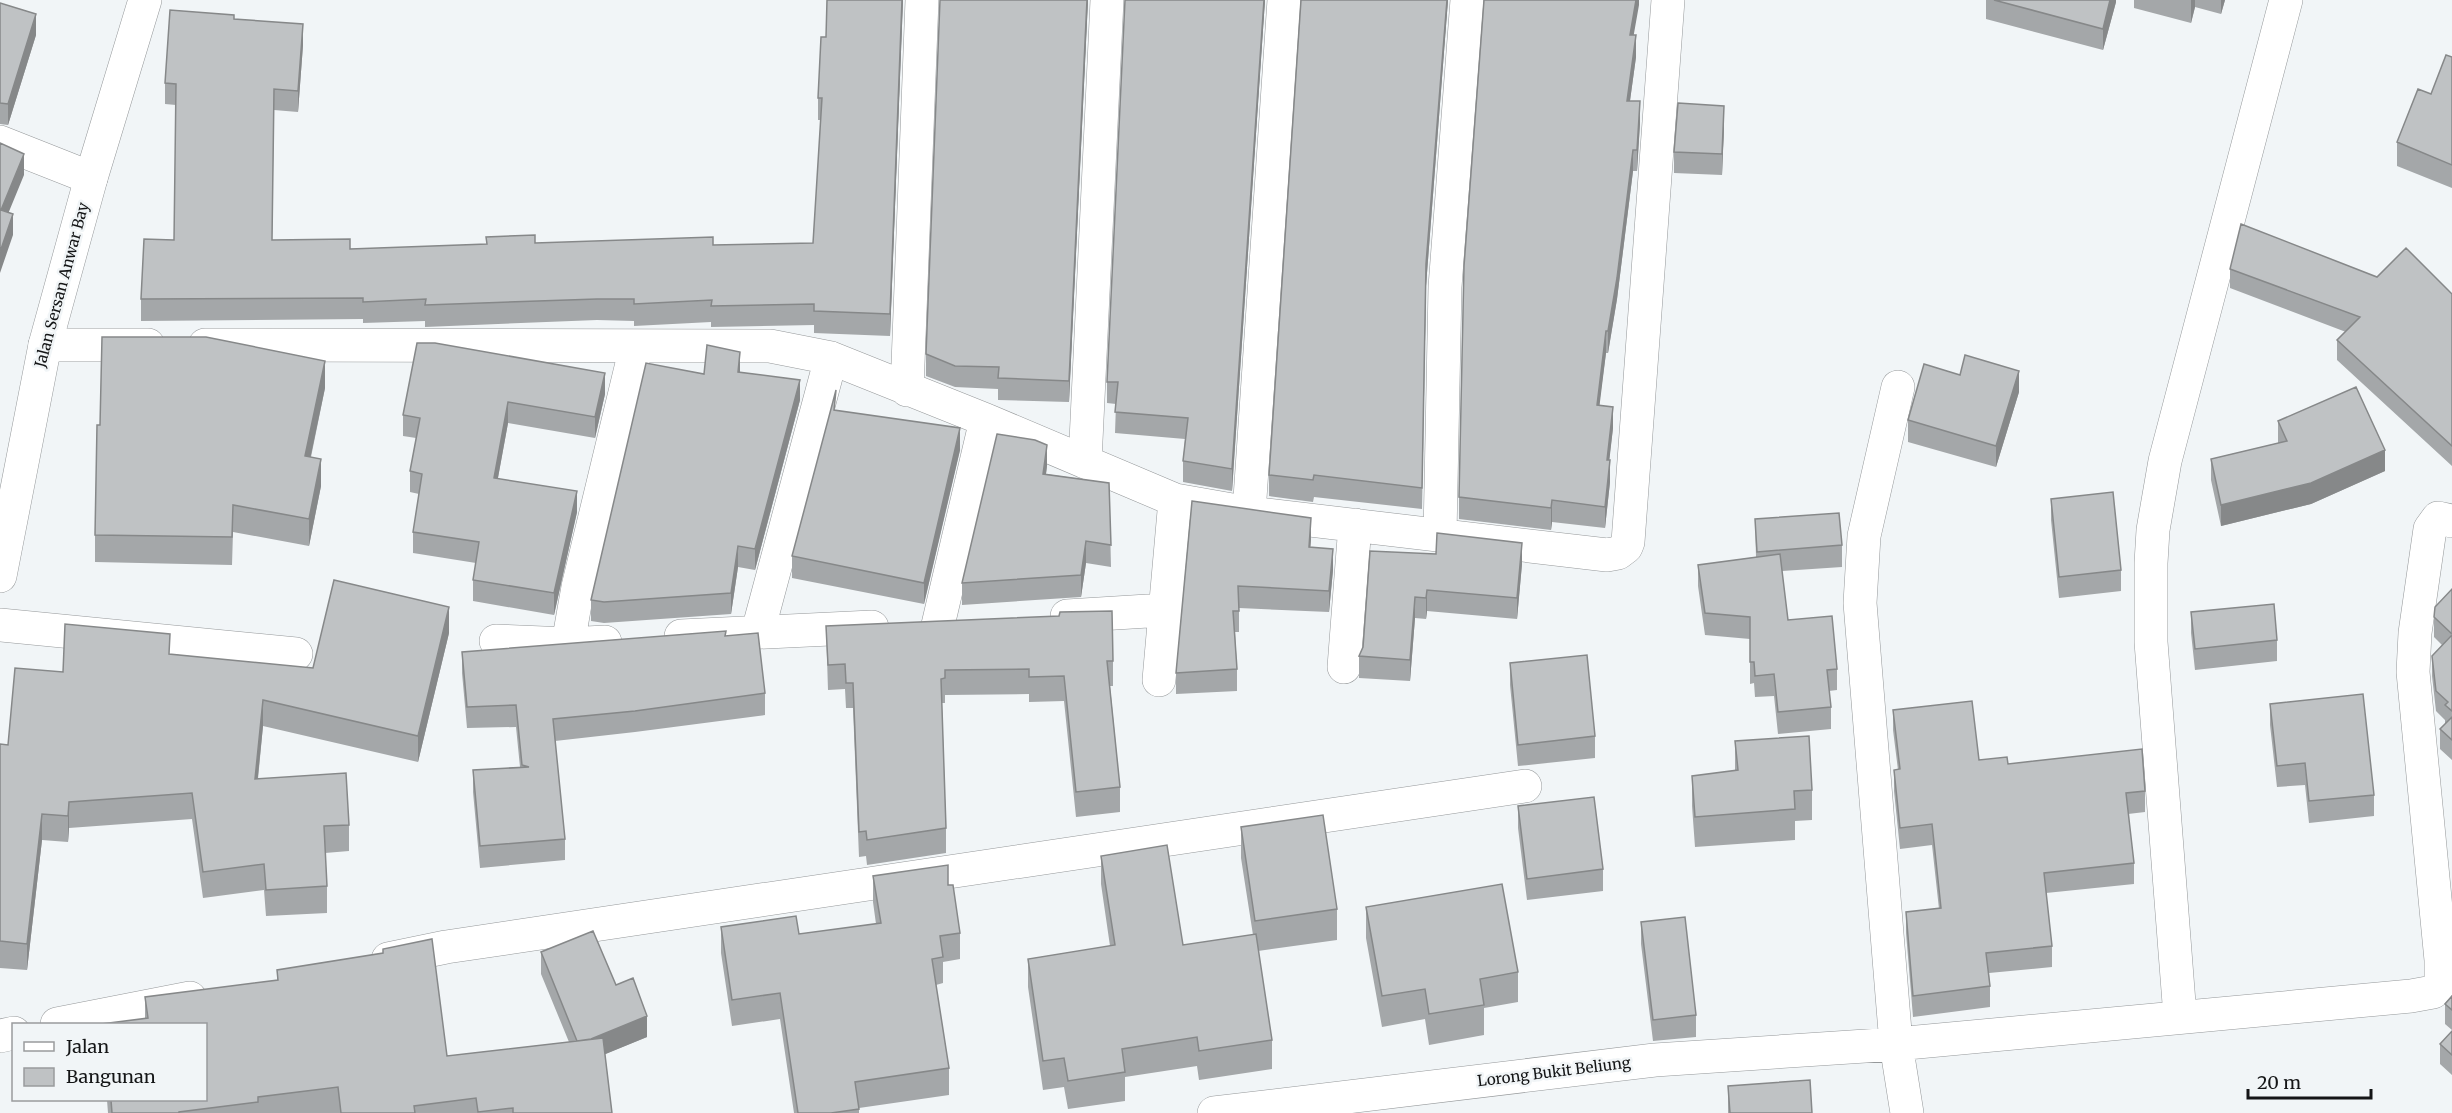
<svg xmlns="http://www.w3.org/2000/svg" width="2452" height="1113" viewBox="0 0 2452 1113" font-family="Merriweather,serif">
<rect width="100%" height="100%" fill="#f1f5f7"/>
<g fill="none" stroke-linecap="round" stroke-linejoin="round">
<defs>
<path id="minor" d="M0,142L91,178
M45,345H148
M205,345L770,346L831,358L986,420L1175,500L1249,513L1607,555L1618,553L1626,547L1628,542L1668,0
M1898,387L1864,536L1860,603L1896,1044L1907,1113
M907,390L922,0
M1085,462L1107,0
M1249,513L1284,0
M1440,535L1445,287L1467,0
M1067,616L1164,610
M0,625L296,654
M938,625L986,420
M758,631L831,358
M681,636L872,627
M496,641L568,644L605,642
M568,644L578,587L636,347
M1344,667L1355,525
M1159,680L1175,500
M388,959L446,947L1525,786
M2180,1016L2151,642V563L2153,530L2165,461L2286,0
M57,1024L190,998
M0,1036L14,1033
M1214,1113L1655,1060L1896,1044L2411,996L2433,992L2441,983V960L2413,672L2415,633L2430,529L2438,518L2452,521"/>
<path id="secondary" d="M0,576L45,345L91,178L145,0"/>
</defs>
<use href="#minor" stroke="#95989a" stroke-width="34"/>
<use href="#secondary" stroke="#95989a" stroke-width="34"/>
<use href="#minor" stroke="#fff" stroke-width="33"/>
<use href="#secondary" stroke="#fff" stroke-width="33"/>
</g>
<path fill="#a4a7a9" d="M903,0L890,336L814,333V325L711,327V322L634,326V321L597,320L425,327V321L363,323V319L141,321V299L174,240L176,105L165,104V83L234,19L303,45L298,112L274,110L272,240L350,249L535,243L713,245L813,243L821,120H818V98L826,37Z
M1088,0L1069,402L998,400V389L955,387L926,376V354Z
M1265,0L1232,491L1183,482V461L1185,439L1115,433L1116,404L1107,403V382Z
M1301,0H1448L1426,286L1422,509L1314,497L1313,502L1269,496V475Z
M1639,0L1633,35L1636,57L1630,101L1640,123L1637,171H1633L1617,299L1608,353H1606L1599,405L1613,428L1609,460L1610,482L1605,528L1552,522L1551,530L1459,519V497Z
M1986,0H2116V2L2103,50L1986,19Z
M2134,0H2225L2221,14L2195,7L2191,23L2134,8Z
M0,3L36,35L8,125L0,124Z
M2452,57V188L2397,166V142L2431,94Z
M1724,127L1722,175L1674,173V152Z
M2230,269L2377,277L2452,294V466L2337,360V340L2346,332L2230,288Z
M417,343L605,394L595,438L508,423L498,478L577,512L554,615L473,601V580L476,563L413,553V532L419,494L410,492V471L416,438L403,436V415Z
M740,373L800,400L755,570L738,567L731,614L604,623L591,621V600L704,374Z
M325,388L311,457L321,486L309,546L233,532L232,565L95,562V535L100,425Z
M2019,392L1996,467L1908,442V420Z
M836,410L960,450L924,604L792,578V556Z
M2278,421L2385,471L2311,504L2221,526L2211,480V459L2278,443Z
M1047,466L1046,474L1109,483L1111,567L1086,563L1081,597L962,605V583Z
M2051,499L2121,570V591L2059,598L2051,520Z
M1192,501L1311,539L1310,548L1333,570L1329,612L1239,608V632H1235L1237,669V691L1176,694V673Z
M1755,519L1842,545V567L1782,571L1788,620L1837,669V690L1829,691L1831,707V729L1778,734L1774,696L1755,697L1754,683L1750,684V639L1705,635L1698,586V565L1756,557Z
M1370,551L1522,564L1517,619L1427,611L1426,619L1415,618L1410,681L1359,678V656L1363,647Z
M2452,589V760L2440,749V729L2445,724V720L2436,711L2432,676V656L2442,645L2434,637V617Z
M2191,612L2277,640V661L2195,670L2191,633Z
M826,626L1113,661V686H1110L1120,787V812L1076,817L1064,701L1029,702V694L945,695V703H942L946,828V853L867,865L866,856L859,857L853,708H846L845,689L828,690Z
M449,633L418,762L263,726L258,779L349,825V851L325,853L327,886V913L266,916L264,890L203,898L192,819L69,828L68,842L42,840L27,970L0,968V744L8,745L63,672L170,654L313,668Z
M726,636L765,693V715L635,732L555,741L565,839V860L480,868L473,792V770L520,767L516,727L467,728L462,673V652Z
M1510,663L1595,736V758L1518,766L1510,685Z
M2270,704L2374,795V816L2309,823L2305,785L2277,787L2270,725Z
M1893,710L1979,760L2008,764L2145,791V812L2128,814L2134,863V884L2046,893L2052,946V967L1989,973L1990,986V1007L1913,1017L1906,933V912L1939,909L1932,845L1900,849L1894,791V770H1898L1893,730Z
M1735,741L1812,790V820L1795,821V840L1695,847L1692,806V776L1735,771Z
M1518,806L1603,869V891L1527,900L1518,828Z
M1241,827L1337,909V940L1258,951L1272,1040V1069L1199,1080L1197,1066L1125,1077V1101L1068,1109L1064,1087L1043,1090L1028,987V959L1110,946L1101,884V856L1183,945L1253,935L1241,858Z
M873,876L948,885L960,933V959L943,962V983L936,985L949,1068V1095L859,1108V1113H794L780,1019L732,1026L721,953V927L799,934L876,924L873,902Z
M1366,907L1518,972V1002L1484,1008V1035L1429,1045L1425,1019L1382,1027L1366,938Z
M1641,922L1696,1015V1037L1653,1041L1641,944Z
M383,949L447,1056L569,1042L541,974V952L616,985L647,1037L605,1054L612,1113H108L107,1100H206L145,1018V997L277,981V970L383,953Z
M2452,996V1030L2445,1024V1004Z
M2452,1031V1075L2440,1064V1044Z
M1728,1086L1812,1113H1728Z"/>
<path fill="#868889" d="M902,0H903L890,336V314Z
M1087,0H1088L1069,402V381Z
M1264,0H1265L1232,491V469Z
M1447,0H1448L1426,286L1422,509L1426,264Z
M1636,0H1639V5L1630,56V35Z
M2110,0H2116V2L2103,50V29Z
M2191,0H2195V7L2191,23Z
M2221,0H2225L2221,14Z
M36,14V35L8,125V104Z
M303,24V45L298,112V91Z
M1636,35V57L1627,122V101Z
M1640,101V123L1637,171V150Z
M1724,106V127L1722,175V154Z
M1633,150V171L1617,299L1608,353V331Z
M24,154V175L1,231V210Z
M13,214V235L0,273V252Z
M1606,331V353L1597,426V405Z
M740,352V373L738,372Z
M325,361V388L305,483V456Z
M2019,371V392L1996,467V446Z
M605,373V394L595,438V417Z
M800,380V400L755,570V549Z
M508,402V423L494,499V478Z
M1613,407V428L1607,481V460Z
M960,428V450L924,604V583Z
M1047,445V466L1043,495V474Z
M2385,450V471L2311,504L2221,526V505Z
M321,459V486L309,546V519Z
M1610,460V482L1605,528V507Z
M577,491V512L554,615V593Z
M1552,500V522L1551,530V508Z
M1311,518V539L1309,569V547Z
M1086,541V563L1081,597V575Z
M1522,543V564L1517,619V598Z
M738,546V567L731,614V593Z
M1333,549V570L1329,612V591Z
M1427,590V611L1426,619V598Z
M1415,597V618L1410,681V660Z
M449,607V633L418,762V736Z
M263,700V726L255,805V779Z
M69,802V828L68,842V816Z
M42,814V840L27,970V944Z
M647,1016V1037L579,1065V1044Z"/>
<path fill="#bfc2c4" stroke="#868889" stroke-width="1.5" d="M827,0H902L890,314L814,311V304L711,306L712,300L634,304V299H597L425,305L426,299L363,302V298L141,299L144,239L174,240L176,84L165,83L170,10L234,15V19L303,24L298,91L274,89L272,240L350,239V249L487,244L486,237L535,235V243L713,237V245L813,243L822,98H818L821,37H826Z
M940,0H1087L1069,381L998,378L999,367L955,366L926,354Z
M1125,0H1264L1232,469L1183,461L1188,418L1115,412L1118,382H1107Z
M1301,0H1447L1426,264L1422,488L1314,475L1313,480L1269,475Z
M1484,0H1636L1630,35H1636L1627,101H1640L1637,150H1633L1617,278L1608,331H1606L1597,405L1613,407L1607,460H1610L1605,507L1552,500L1551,508L1459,497L1464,266Z
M1994,0H2110L2103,29Z
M0,3L36,14L8,104L0,103Z
M2446,55L2452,57V165L2397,142L2418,89L2431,94Z
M1678,103L1724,106L1722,154L1674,152Z
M0,143L24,154L1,210L13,214L0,252Z
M2241,224L2377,277L2406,248L2452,294V446L2337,340L2360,317L2230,269Z
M102,337H206L325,361L305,456L321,459L309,519L233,505L232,537L95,535L97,425H100Z
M417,343H435L605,373L595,417L508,402L494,478L577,491L554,593L473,580L479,542L413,532L422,474L410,471L420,418L403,415Z
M707,345L740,352L738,372L800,380L755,549L738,546L731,593L604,602L591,600L646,363L704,374Z
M1965,355L2019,371L1996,446L1908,420L1924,364L1960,375Z
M2356,387L2385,450L2311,483L2221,505L2211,459L2287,441L2278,421Z
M836,390L834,410L960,428L924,583L792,556Z
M997,434L1035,440L1047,445L1043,474L1109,483L1111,545L1086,541L1081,575L962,583Z
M2113,492L2121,570L2059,577L2051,499Z
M1192,501L1311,518L1309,547L1333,549L1329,591L1238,586L1239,611H1233L1237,669L1176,673Z
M1839,513L1842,545L1757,552L1755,519Z
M1437,533L1522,543L1517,598L1427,590L1426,598L1415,597L1410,660L1359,656L1363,647L1370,551L1436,554Z
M1780,554L1788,620L1832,616L1837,669L1827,670L1831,707L1778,712L1774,674L1755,676L1754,662H1750V617L1705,613L1698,565Z
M334,580L449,607L418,736L263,700L255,779L346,773L349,825L324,826L327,886L266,890L264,864L203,872L192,793L69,802L68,816L42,814L27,944L0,941V744L8,745L15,668L63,672L65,624L170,634L169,654L313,668Z
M2452,589V634L2434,617L2435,607Z
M2274,604L2277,640L2195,649L2191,612Z
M1112,611L1113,661H1107L1120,787L1076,792L1064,676L1029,677V669L945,670V678L941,679L946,828L867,840L866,831L859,832L853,683H846L845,664L828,665L826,626L1059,616L1060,612Z
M726,631L725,636L758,633L765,693L635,711L553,719L565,839L480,846L473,770L529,767L522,765L516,705L467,707L462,652Z
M2452,635V711L2445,705L2448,702L2436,691L2432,656Z
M1587,655L1595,736L1518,745L1510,663Z
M2363,694L2374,795L2309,801L2305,763L2277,766L2270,704Z
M1972,701L1979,760L2007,757L2008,764L2142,749L2145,791L2126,793L2134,863L2044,873L2052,946L1986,953L1990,986L1913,996L1906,912L1941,908L1932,824L1900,828L1894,770L1900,769L1893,710Z
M2452,717V740L2440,729Z
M1809,736L1812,790L1794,791L1795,809L1695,817L1692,776L1738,770L1735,741Z
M1594,797L1603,869L1527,879L1518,806Z
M1323,815L1337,909L1255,921L1241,827Z
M1167,845L1183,945L1256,934L1272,1040L1199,1051L1197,1037L1122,1049L1125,1072L1068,1081L1064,1058L1043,1061L1028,959L1115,945L1101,856Z
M948,865V885H953L960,933L940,936L943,957L932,959L949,1068L855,1082L859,1109L831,1113H798L780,993L732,1000L721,927L796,916L799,934L881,923L873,876Z
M1502,884L1518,972L1480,979L1484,1005L1429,1014L1425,989L1382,996L1366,907Z
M1685,917L1696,1015L1653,1020L1641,922Z
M593,931L616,985L633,978L647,1016L591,1039L577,1041L541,952Z
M432,939L447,1056L603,1038L612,1113H513V1108L478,1112L476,1098L414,1106L415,1113H341L338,1087L258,1097V1102L179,1112V1113H112L111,1100H206V1024H101L148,1018L145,997L278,980L277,970L383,953V949Z
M2452,996V1010L2445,1004Z
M2452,1031V1055L2440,1044Z
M1810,1080L1812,1113H1730L1728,1086Z"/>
<g text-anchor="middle" stroke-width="5" stroke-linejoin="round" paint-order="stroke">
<g font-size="15" fill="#141516" stroke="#f1f5f7">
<text transform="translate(62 285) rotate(-75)" y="5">Jalan Sersan Anwar Bay</text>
<text transform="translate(1554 1072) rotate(-7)" y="5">Lorong Bukit Beliung</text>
</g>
</g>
<rect x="12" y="1023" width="195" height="78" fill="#f1f5f7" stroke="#999b9d" stroke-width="1.5"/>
<rect x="24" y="1042" width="30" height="9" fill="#ffffff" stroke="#999b9d" stroke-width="1.5"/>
<text x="66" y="1053" font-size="18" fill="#141516">Jalan</text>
<rect x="24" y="1068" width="30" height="18" fill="#bfc2c4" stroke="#999b9d" stroke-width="1.5"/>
<text x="66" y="1083" font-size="18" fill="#141516">Bangunan</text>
<path d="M2248 1089v9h123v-9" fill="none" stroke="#141516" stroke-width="3"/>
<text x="2257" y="1089" font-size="18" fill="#141516" stroke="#f1f5f7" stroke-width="4.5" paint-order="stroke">20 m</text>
</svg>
